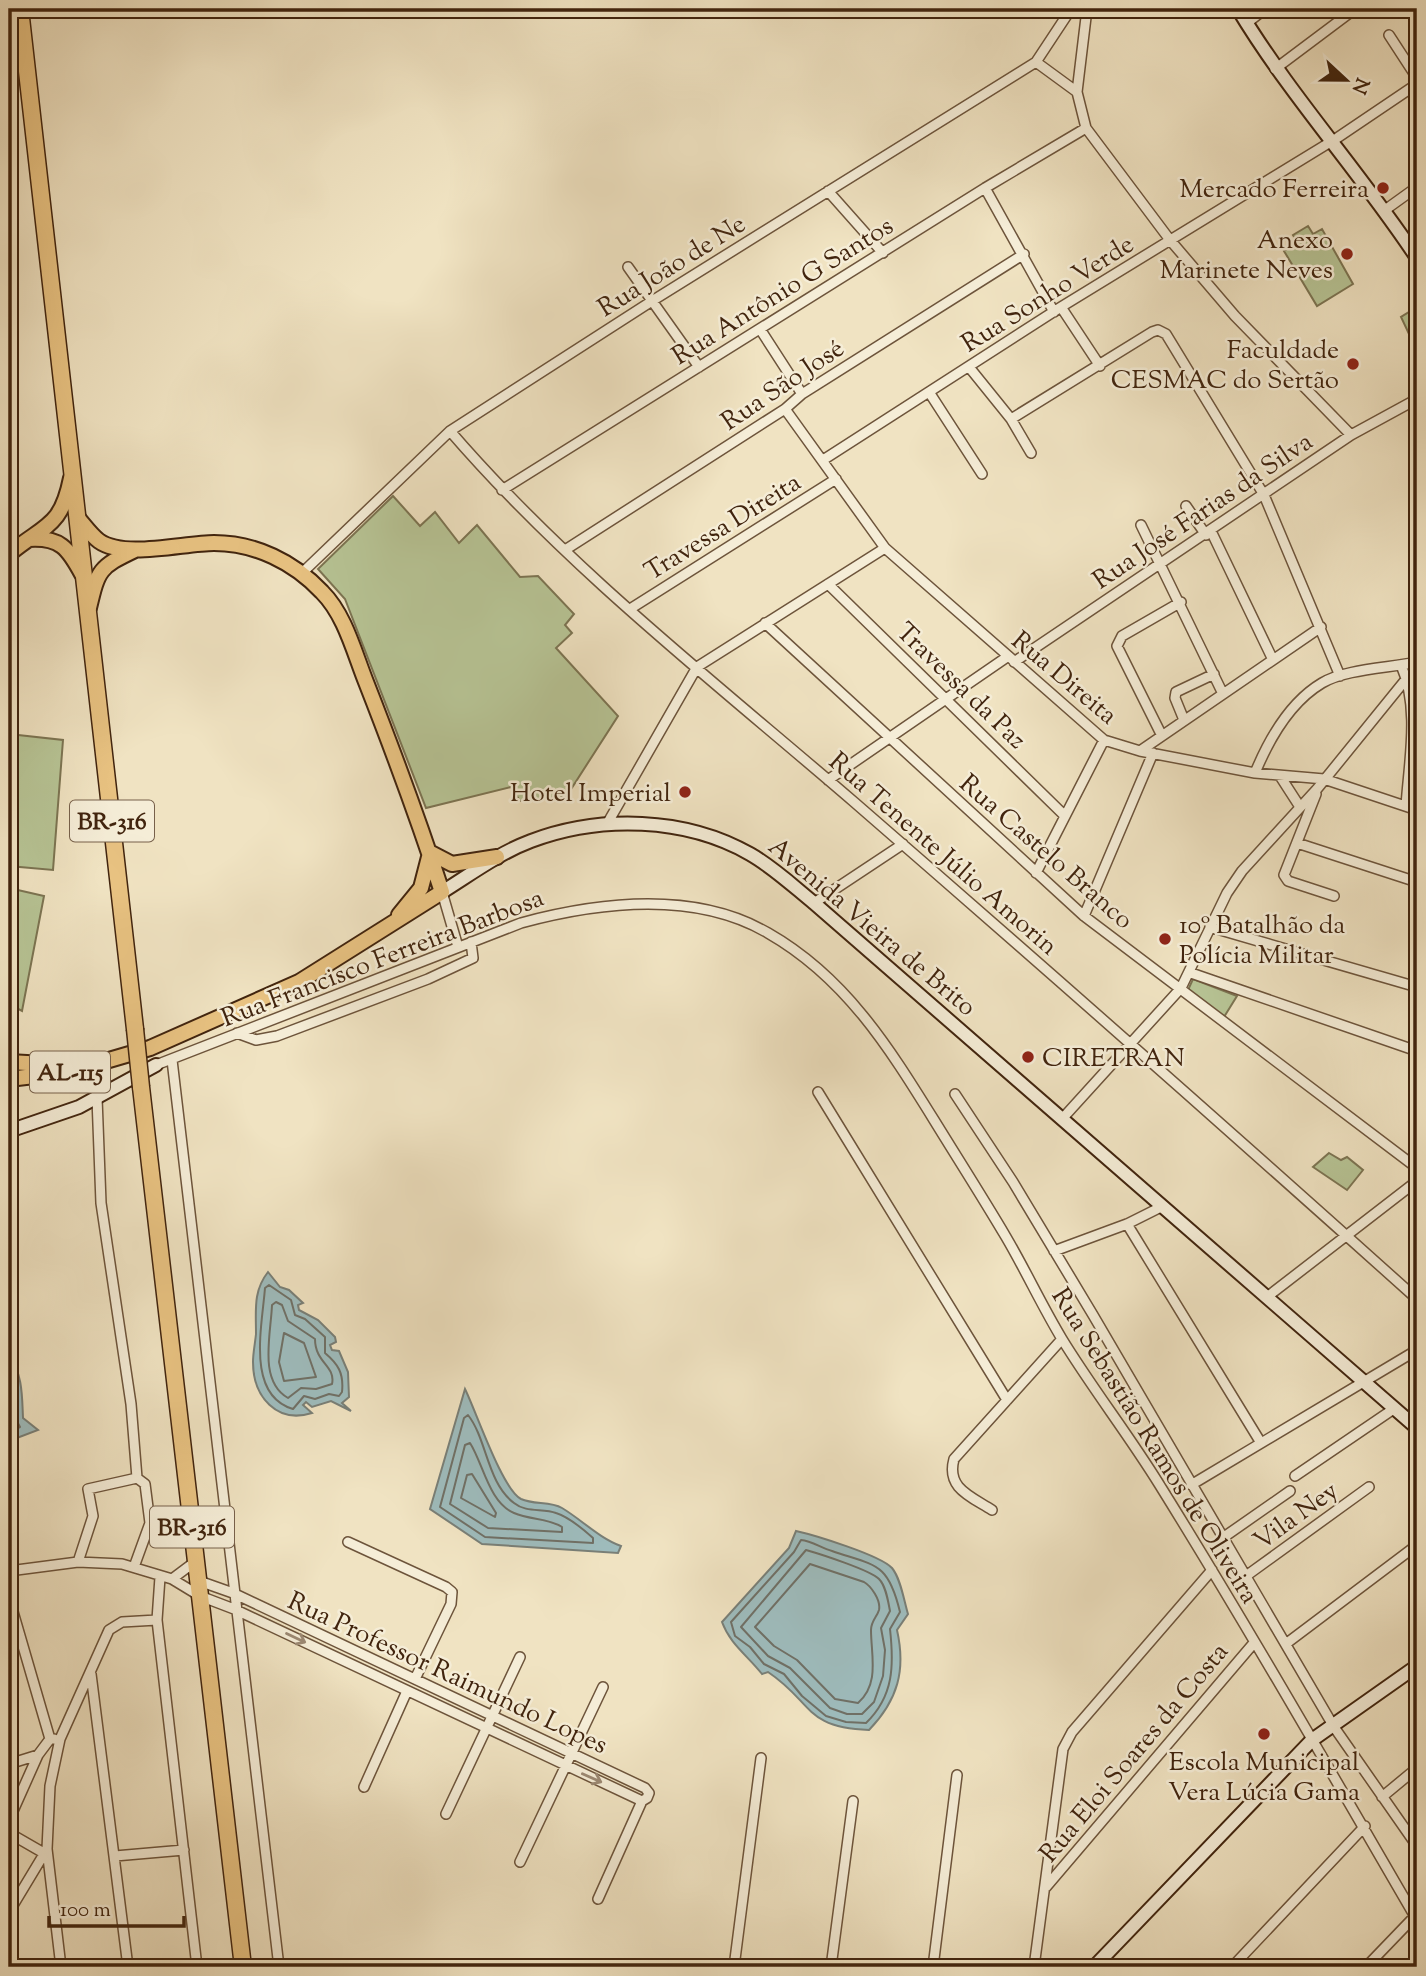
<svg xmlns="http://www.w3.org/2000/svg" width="1426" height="1976" viewBox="0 0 1426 1976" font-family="'Sorts Mill Goudy',serif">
<rect width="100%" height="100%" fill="#f0e3c2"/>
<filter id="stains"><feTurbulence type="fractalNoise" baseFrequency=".00286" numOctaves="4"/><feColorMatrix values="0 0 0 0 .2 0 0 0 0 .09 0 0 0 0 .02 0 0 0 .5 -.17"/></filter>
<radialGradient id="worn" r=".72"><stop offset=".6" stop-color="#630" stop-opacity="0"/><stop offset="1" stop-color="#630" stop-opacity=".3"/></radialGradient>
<path fill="#b7c495" stroke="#7c7452" stroke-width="2" d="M1308,226L1313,234L1322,229L1353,284L1317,306L1284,251L1298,243L1293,235Z
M1417,307V351L1401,317Z
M393,496L420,526L435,512L459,543L477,525L520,577L538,576L574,614L565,625L572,633L556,648L618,716L566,797L520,801L511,787L426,808L345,599L318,569Z
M9,734L63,740L53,870L9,866Z
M9,888L44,896L22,1011L9,1004Z
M1193,979L1237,996L1224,1017L1188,990Z
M1329,1153L1341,1160L1347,1157L1363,1170L1347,1190L1313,1167Z"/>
<path fill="#9ebcbd" stroke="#797f77" stroke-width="2" d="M268,1272L280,1287L289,1290L303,1303L298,1305L299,1310L318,1320L335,1337L336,1342L330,1345L332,1350L339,1351L348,1372L349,1397L342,1403L351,1411L331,1401L312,1407L306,1402L303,1405L312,1413C277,1424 253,1397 253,1362C253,1353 255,1344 256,1334C256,1310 253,1291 268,1272Z
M9,1357C23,1373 22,1398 23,1418L38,1430L9,1441Z
M465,1389C476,1411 502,1489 521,1499C534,1505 550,1501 562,1508C582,1520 599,1538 621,1546L618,1553L482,1544L430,1509Z
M796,1531C814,1535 880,1555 892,1568C901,1579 904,1601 908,1614L897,1630C906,1670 898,1700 869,1730C804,1728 813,1702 768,1672L762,1674C747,1655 730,1644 722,1622L789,1548Z"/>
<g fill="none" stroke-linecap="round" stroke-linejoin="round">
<path stroke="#707066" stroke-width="2" d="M269,1285L291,1300L295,1315L305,1319L325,1337V1353C338,1364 344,1373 342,1392L339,1396L329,1394L315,1399L304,1396L293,1409C246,1395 262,1327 265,1288Z
M276,1302L282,1305L288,1321L315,1339C315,1363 336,1366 332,1384L316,1389L301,1388L288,1398C258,1381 271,1334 272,1305Z
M284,1333L304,1343L316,1377L284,1381L279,1362Z
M9,1371C14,1388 11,1413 20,1427L9,1434
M468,1415C487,1439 487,1483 514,1503C526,1513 543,1508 556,1513C569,1517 583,1529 593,1538V1543L485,1537L440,1507L464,1418Z
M470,1443C483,1463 489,1503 514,1513C530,1520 548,1518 562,1527V1532L488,1528L450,1504L465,1445Z
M472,1474L496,1513L495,1517L461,1498L467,1475Z
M801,1540C812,1541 821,1548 832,1551C876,1566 888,1562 900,1612L890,1629C894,1665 894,1696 866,1723L846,1722L826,1716L802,1696L784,1674L764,1664L750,1647L735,1636L731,1622L794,1552Z
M806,1550C820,1554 870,1570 879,1579C886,1586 888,1601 890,1611L881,1628L885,1650L883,1676L874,1702L862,1714H847L830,1708L790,1668L768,1656L741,1627Z
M810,1564L864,1582C871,1586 881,1600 879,1610C877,1617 871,1621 871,1630C871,1655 880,1684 858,1703L835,1699L797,1660L774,1646L755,1627Z"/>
<defs>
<path id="street" d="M1247,23L1265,9
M1389,35L1417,78
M1036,62L1077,92L1086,128L1170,240L1235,316L1351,435
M1275,69L1355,9
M1077,92L1087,9
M985,188L1054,312
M828,191L883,253
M1385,210L1417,187
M628,267L699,367
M1061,307L1100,366
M760,329L802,394
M969,367L1011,419L1031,453
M929,392L982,474
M785,409L885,548L1104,740L1140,751L1255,773L1324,779L1417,810
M1011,419L1152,332L1158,330L1166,334L1264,495L1340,676
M450,431C569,569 716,683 854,802C1043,966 1231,1132 1417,1299
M823,460L1061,307L1337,138L1417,84
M502,490L985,188L1086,128
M1186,506L1206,535
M1141,525L1223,694
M1211,531L1273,660
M565,550L785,409L802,394L1024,254
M302,573L450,431L652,301L1036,62L1071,9
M828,584L1065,816
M630,609L836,479
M765,623L1084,916L1417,1168
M1014,662L1351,435L1417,399
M1401,665C1420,708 1409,761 1406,806
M1184,720L1175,698L1176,692L1214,674
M1162,736L1117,646L1122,636L1181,602
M1140,751L1321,627
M1255,773C1269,739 1290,702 1322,683C1345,669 1390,668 1417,662
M1280,776L1300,807
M828,780L1007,657
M1316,794L1284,875L1288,881L1334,896
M607,824L697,667L885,548
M1297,843L1417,882
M1036,873L1104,740
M442,892L458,947
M814,903L903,844
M1084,916L1153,753
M1210,927L1417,987
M1191,973L1417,1051
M237,1033L256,1040L277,1036L428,979L473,958L471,942
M172,1060L279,1967
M156,1065L521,923C599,902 694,890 768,933C845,977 888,1046 934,1120C958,1159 983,1198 1006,1237C1026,1271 1042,1306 1062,1339C1092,1388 1128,1434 1159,1484C1248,1627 1332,1774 1417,1920
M818,1092L1007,1400
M955,1094L1013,1182L1093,1315L1334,1727L1417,1846
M97,1098L101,1203L131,1404L137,1478L145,1484L150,1523L134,1567
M1062,1119L1181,988L1227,893L1242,871L1317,789L1407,678
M1127,1224L1261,1443
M1054,1251L1127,1224L1163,1206
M1267,1297L1417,1181
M1295,1476L1395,1408
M1191,1485L1417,1350
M992,1510C970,1496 946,1488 954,1459L1062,1339
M1224,1537L1290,1491
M348,1542L446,1587L452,1592L451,1604L415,1679
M78,1562L93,1516L88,1489L137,1478
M9,1571L78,1562L122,1564L172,1579L196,1561
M1246,1576L1369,1487
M160,1577L157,1620L197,1967
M172,1579L200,1596L234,1609L642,1801
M199,1581L233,1593L645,1788L649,1793L647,1798L642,1801L598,1899
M9,1598L50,1739
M1287,1643L1417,1545
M91,1674L128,1967
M9,1764L38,1755
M364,1787L407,1691
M1382,1797L1417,1768
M446,1814L520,1657
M9,1820L38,1755L50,1739H54
M9,1833L42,1852
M115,1856L184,1850
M520,1862L603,1687
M1046,1887L1253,1644
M9,1912L47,1849
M61,1967L47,1849L50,1786L60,1739L109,1630L122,1622L157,1620
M734,1967L761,1758
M831,1967L853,1801
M933,1967L957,1775
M1034,1967L1063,1749L1072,1732L1212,1570
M1232,1967L1365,1826
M1366,1967L1417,1914"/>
<path id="secondary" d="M1238,9C1291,97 1361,173 1417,258
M442,892C471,874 499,853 531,841C600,815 685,817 750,854C773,867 793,886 814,903L1417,1428
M9,1131L79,1107L156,1065
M1094,1967L1312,1740L1417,1666"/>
<path id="primary" d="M29,539C60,537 68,548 82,574
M9,554C45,524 61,528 71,478
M89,608C98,570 99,567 135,550
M429,852L452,864L497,857
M399,915L421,888L429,857
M9,1062L62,1065
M9,1079L68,1072L150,1048L299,982L442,892C419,821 393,751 366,682C354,652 345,615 322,592C294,562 255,543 214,543C184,543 124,559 99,541C91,535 84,525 77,517"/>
<path id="highway" d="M20,9L135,1029
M141,1087L243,1967"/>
</defs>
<use href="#street" stroke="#6d543b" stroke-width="12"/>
<use href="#secondary" stroke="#41240e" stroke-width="16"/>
<use href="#primary" stroke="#41240e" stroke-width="18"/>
<use href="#highway" stroke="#41240e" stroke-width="19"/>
<use href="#street" stroke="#f5edd7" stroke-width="9"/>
<use href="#secondary" stroke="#f5edd7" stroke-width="12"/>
<use href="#primary" stroke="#e8c281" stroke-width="14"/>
<use href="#highway" stroke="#e8c281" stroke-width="16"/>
<defs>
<path id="highway-bridge" d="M135,1029L141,1087"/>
</defs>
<use href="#highway-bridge" stroke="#41240e" stroke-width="19" stroke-linecap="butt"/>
<use href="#highway-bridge" stroke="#e8c281" stroke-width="16"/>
</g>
<defs><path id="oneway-shaft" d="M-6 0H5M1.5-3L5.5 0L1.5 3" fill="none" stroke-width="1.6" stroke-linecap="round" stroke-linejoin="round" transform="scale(1.75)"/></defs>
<g stroke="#9b8872">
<use href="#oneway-shaft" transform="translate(296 1638) rotate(25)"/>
<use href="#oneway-shaft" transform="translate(592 1778) rotate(24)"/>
</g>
<g fill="#8f2418" stroke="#f5edd7" stroke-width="2.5">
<circle cx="1383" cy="188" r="7"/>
<circle cx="1347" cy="254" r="7"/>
<circle cx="1353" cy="364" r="7"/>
<circle cx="685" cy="792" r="7"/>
<circle cx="1165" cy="939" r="7"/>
<circle cx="1028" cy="1057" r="7"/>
<circle cx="1264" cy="1734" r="7"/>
</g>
<g text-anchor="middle" stroke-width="5" stroke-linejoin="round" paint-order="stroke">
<g fill="#f5edd7" stroke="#77604a" stroke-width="2">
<rect x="70" y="800.5" width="84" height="41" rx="5"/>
<rect x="30" y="1051.5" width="80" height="41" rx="5"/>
<rect x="150" y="1506.5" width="84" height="41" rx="5"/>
</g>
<g font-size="24" font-weight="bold" fill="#41240e">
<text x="112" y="829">BR-316</text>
<text x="70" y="1080">AL-115</text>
<text x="192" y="1535">BR-316</text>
</g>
<g font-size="26" fill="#41240e" stroke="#f5edd7" text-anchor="end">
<text x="1369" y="197">Mercado Ferreira</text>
<text x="1333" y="248">Anexo<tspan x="1333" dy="30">Marinete Neves</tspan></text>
<text x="1339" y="358">Faculdade<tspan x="1339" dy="30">CESMAC do Sertão</tspan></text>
<text x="671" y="801">Hotel Imperial</text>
<text x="1179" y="933" text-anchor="start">10º Batalhão da<tspan x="1179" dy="30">Polícia Militar</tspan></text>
<text x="1042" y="1066" text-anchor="start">CIRETRAN</text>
<text x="1264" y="1770" text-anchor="middle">Escola Municipal<tspan x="1264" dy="30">Vera Lúcia Gama</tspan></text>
</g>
<g font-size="26" fill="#41240e" stroke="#f5edd7">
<text transform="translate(671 265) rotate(-32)" y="9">Rua João de Ne</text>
<text transform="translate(782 290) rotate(-32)" y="9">Rua Antônio G Santos</text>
<text transform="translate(1047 293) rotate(-32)" y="9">Rua Sonho Verde</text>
<text transform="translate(782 384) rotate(-34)" y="9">Rua São José</text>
<text transform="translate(1202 510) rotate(-34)" y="9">Rua José Farias da Silva</text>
<text transform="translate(722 526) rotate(-32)" y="9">Travessa Direita</text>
<text transform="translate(1065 677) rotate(40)" y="9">Rua Direita</text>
<text transform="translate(962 685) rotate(44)" y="9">Travessa da Paz</text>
<text transform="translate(1047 851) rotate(41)" y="9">Rua Castelo Branco</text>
<text transform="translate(944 853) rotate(41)" y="9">Rua Tenente Júlio Amorin</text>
<text transform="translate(873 926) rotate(40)" y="9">Avenida Vieira de Brito</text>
<text transform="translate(382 957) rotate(-21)" y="9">Rua Francisco Ferreira Barbosa</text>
<text transform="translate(1156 1445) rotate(58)" y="9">Rua Sebastião Ramos de Oliveira</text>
<text transform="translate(1295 1515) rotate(-36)" y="9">Vila Ney</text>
<text transform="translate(448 1672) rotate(25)" y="9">Rua Professor Raimundo Lopes</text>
<text transform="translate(1133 1752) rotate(-50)" y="9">Rua Eloi Soares da Costa</text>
</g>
</g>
<rect width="1426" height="1976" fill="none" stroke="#f0e3c2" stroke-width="35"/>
<rect x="10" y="10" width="1405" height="1955" fill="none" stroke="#41240e" stroke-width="3.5"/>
<rect x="18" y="18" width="1391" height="1941" fill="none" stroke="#41240e" stroke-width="2"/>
<g transform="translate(1346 80) rotate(112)" stroke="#f5edd7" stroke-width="5" paint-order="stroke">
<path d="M0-5L12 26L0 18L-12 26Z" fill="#41240e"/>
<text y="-10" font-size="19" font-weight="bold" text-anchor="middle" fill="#41240e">N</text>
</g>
<path d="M49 1916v10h135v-10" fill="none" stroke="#41240e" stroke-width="3.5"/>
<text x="60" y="1916" font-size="21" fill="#41240e" stroke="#f5edd7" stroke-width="5" paint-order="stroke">100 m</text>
<rect width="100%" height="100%" filter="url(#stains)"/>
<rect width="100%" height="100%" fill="url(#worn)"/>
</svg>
